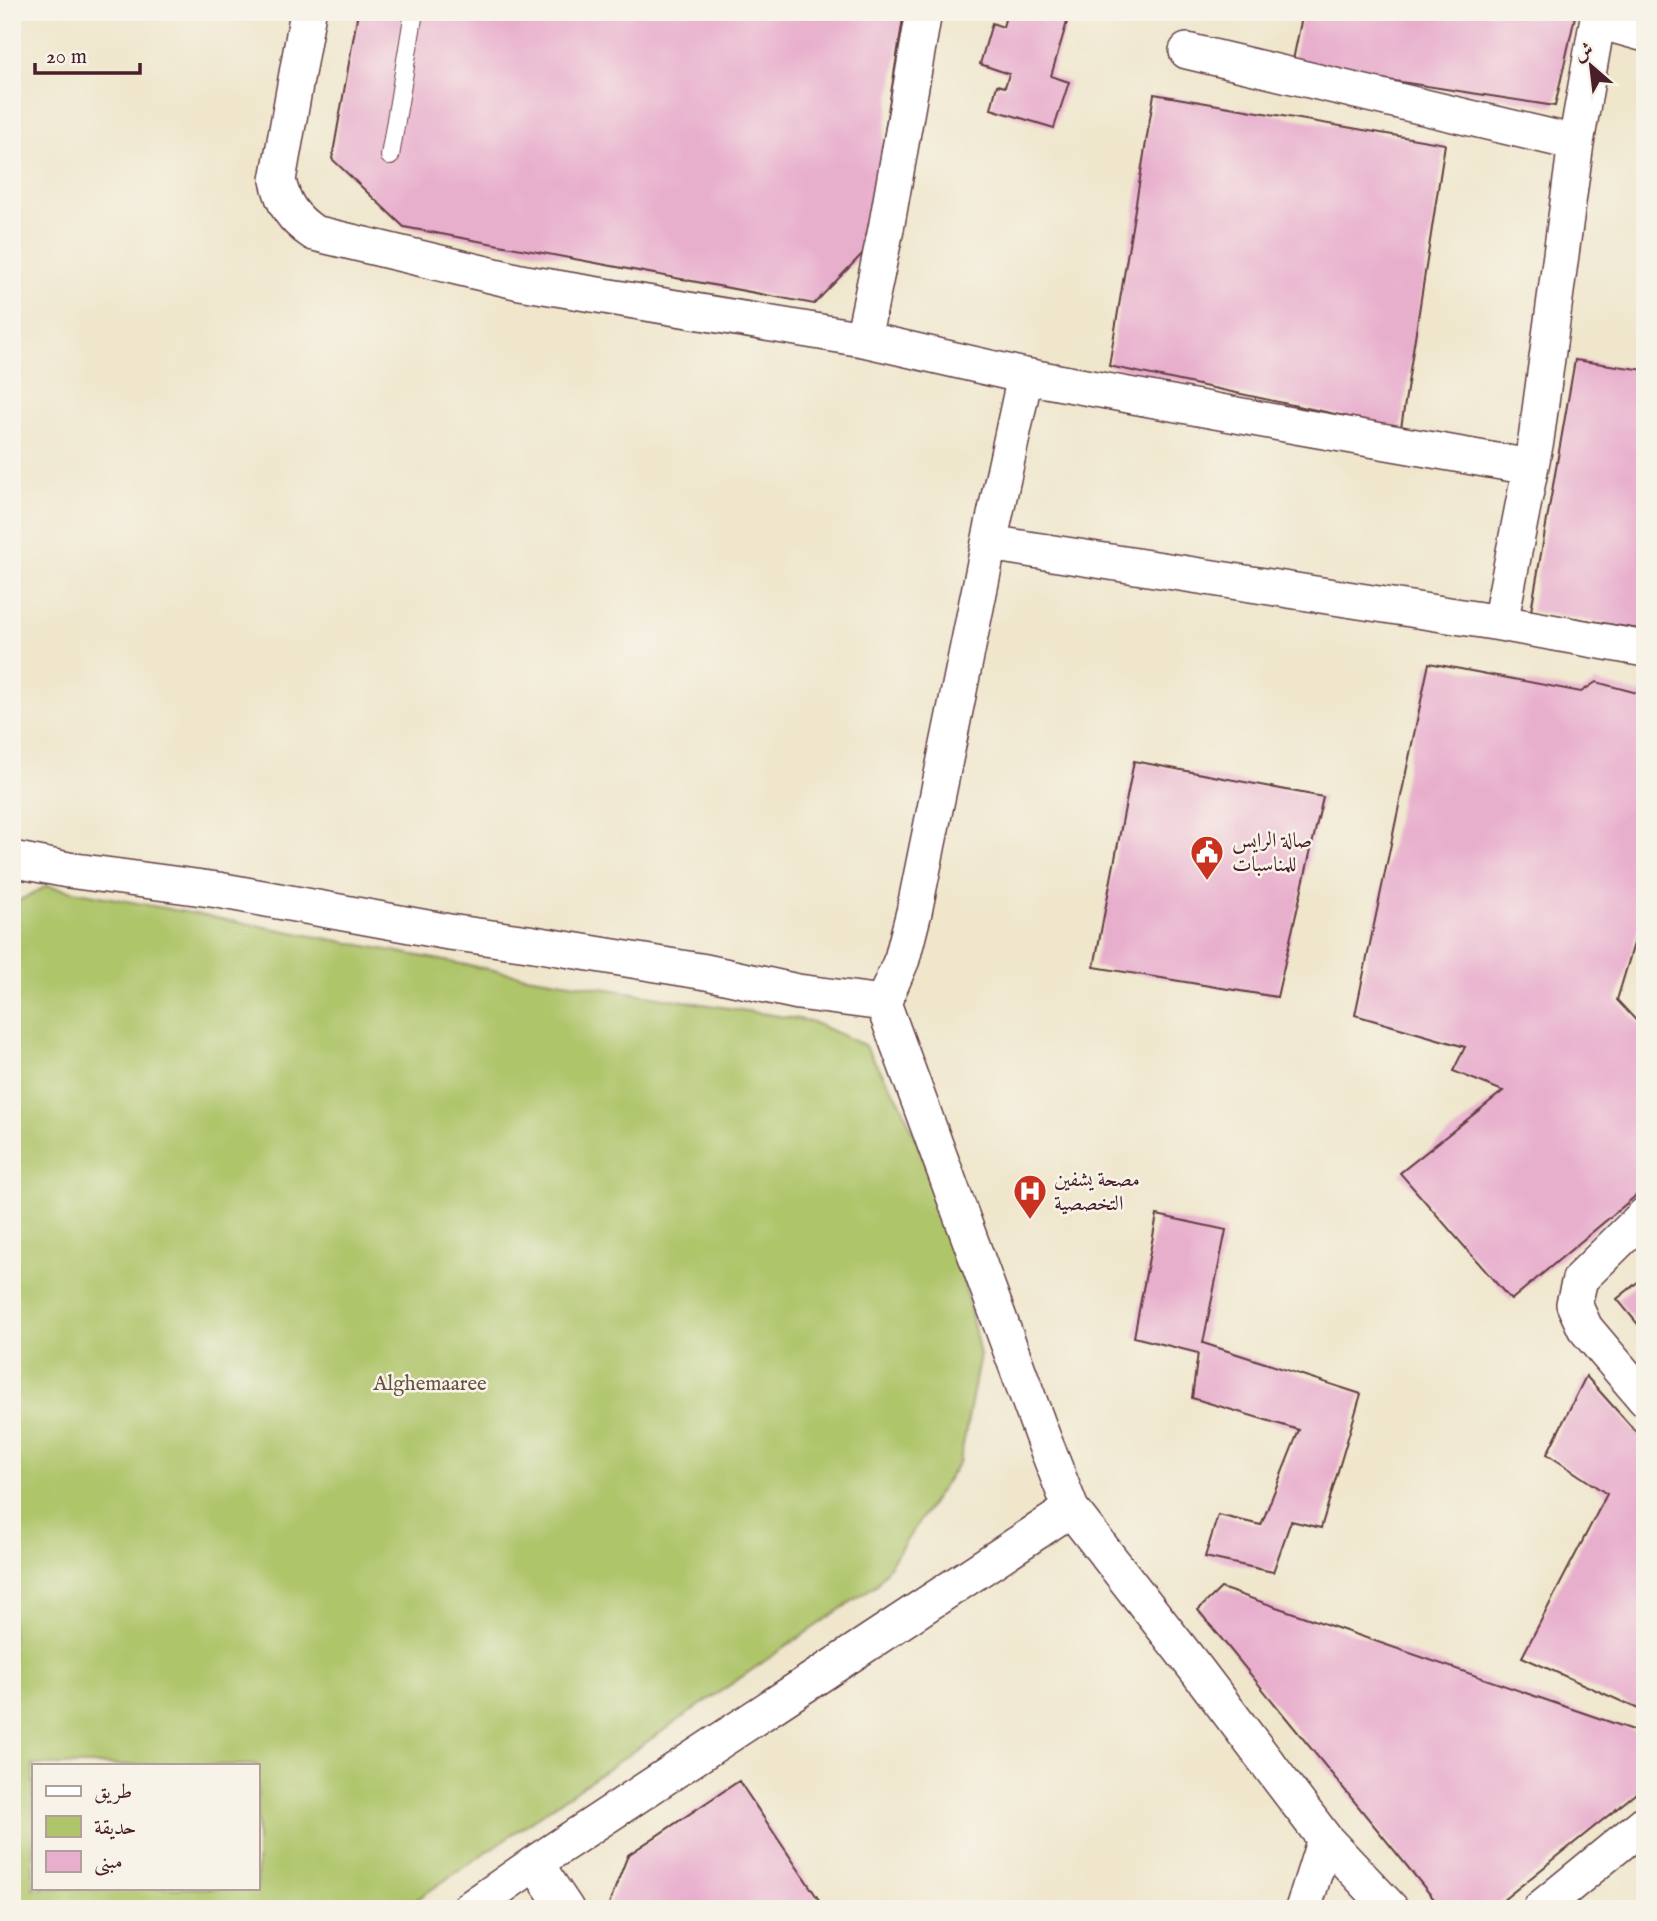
<svg xmlns="http://www.w3.org/2000/svg" width="1657" height="1921" viewBox="0 0 1657 1921" font-family="'IM FELL English',Amiri,serif">
<rect width="100%" height="100%" fill="#f7f3e8"/>
<filter id="ink" filterUnits="userSpaceOnUse"><feTurbulence type="fractalNoise" baseFrequency=".0143" numOctaves="2"/><feDisplacementMap in="SourceGraphic" scale="14" xChannelSelector="R" yChannelSelector="G"/><feConvolveMatrix kernelMatrix="1 2 1 2 8 2 1 2 1" color-interpolation-filters="sRGB"/></filter>
<filter id="wash" filterUnits="userSpaceOnUse"><feTurbulence type="fractalNoise" baseFrequency=".00686" numOctaves="4" result="noise"/><feDisplacementMap in="SourceGraphic" scale="28" xChannelSelector="R" yChannelSelector="G"/><feGaussianBlur stdDeviation="1.57" result="paint"/><feColorMatrix in="noise" values="0 0 0 0 0 0 0 0 0 0 0 0 0 0 0 0 0 1.4 0 .05"/><feComposite in="paint" operator="in"/></filter>
<g filter="url(#wash)">
<rect width="100%" height="100%" fill="#efe6cc"/>
<path fill="#afc56a" stroke="#7c724a" stroke-width="2" fill-rule="evenodd" d="M47,886L520,975L810,1021L864,1045L901,1103L953,1231L980,1355L960,1461L877,1584L403,1909H12V904ZM33,1765H257V1888H33Z"/>
<g id="blocks">
<path fill="#e8afcd" d="M358,12H904L866,250L814,304L404,227L332,159Z
M1007,12H1070L1051,76L1069,82L1054,128L991,109L997,85L1005,87L1009,74L980,64L992,23L1003,27Z
M1303,12H1576L1555,106L1292,65Z
M1154,94L1445,144L1401,428L1109,366Z
M1575,360L1645,370V630L1531,611Z
M1429,663L1581,692L1596,682L1645,695V907L1617,1000L1645,1030V1188L1511,1300L1400,1173L1503,1091L1453,1071L1465,1047L1355,1015Z
M1134,761L1323,797L1277,997L1094,967Z
M1157,1215L1226,1230L1203,1343L1361,1394L1321,1528L1291,1521L1273,1572L1205,1557L1218,1515L1261,1525L1299,1430L1192,1398L1198,1353L1134,1337Z
M1645,1276V1333L1617,1299Z
M1586,1376L1645,1442V1712L1522,1657L1607,1494L1547,1454Z
M1221,1588L1645,1734V1786L1492,1909H1442L1198,1610Z
M739,1781L825,1909H612L609,1904L628,1855Z"/>
</g>
</g>
<g filter="url(#ink)">
<use href="#blocks" fill-opacity="0" stroke="#633d43" stroke-width="2"/>
<g fill="none" stroke-linecap="round" stroke-linejoin="round">
<defs>
<path id="lane" d="M390,156L414,12"/>
<path id="street" d="M308,12L278,180C283,204 293,219 314,233L520,282L863,339L1025,376L1296,426L1530,467
M1598,21L1645,34
M1187,51L1576,143
M863,339L886,229L924,12
M1025,376L989,543L914,912L902,959L883,1003L1043,1438L1071,1509L1196,1669L1325,1839L1391,1909
M989,543L1500,623L1645,649
M1500,623L1536,440L1576,143L1599,12
M12,859L68,870L218,890L449,932L528,943L706,972L798,992L883,1003
M1645,1215L1580,1279L1574,1304L1585,1328L1645,1399
M535,1863L1071,1509
M469,1909L535,1863L566,1909
M1303,1909L1325,1839
M1540,1909L1645,1823"/>
</defs>
<use href="#lane" stroke="#633d43" stroke-width="20"/>
<use href="#street" stroke="#633d43" stroke-width="38"/>
<use href="#lane" stroke="#fff" stroke-width="18"/>
<use href="#street" stroke="#fff" stroke-width="35"/>
</g>
</g>
<defs>
<symbol id="civic-pin" viewBox="-11 -11 22 30"><path d="M0 17L-7.5 6A9.5 9.5 0 1 1 7.5 6Z" fill="#c8321e" stroke="#f7f3e8"/><path d="M-.6-6.5H3V-4.5H.6V-3L4-1V1h2V6H-6V1h2V-1L-.6-3ZM-1.2 2.5V6h2.4V2.5Z" fill="#fff"/></symbol>
<symbol id="hospital-pin" viewBox="-11 -11 22 30"><path d="M0 17L-7.5 6A9.5 9.5 0 1 1 7.5 6Z" fill="#c8321e" stroke="#f7f3e8"/><path d="M-5-5h3v3.5h4V-5h3V5h-3V1.5h-4V5h-3Z" fill="#fff"/></symbol>
</defs>
<g fill-rule="evenodd">
<use href="#civic-pin" x="1188" y="833" width="38" height="52"/>
<use href="#hospital-pin" x="1011" y="1172" width="38" height="52"/>
</g>
<g text-anchor="middle" stroke-width="5" stroke-linejoin="round" paint-order="stroke">
<g font-size="21" fill="#4a1f2b" stroke="#f7f3e8" text-anchor="start">
<text x="1232" y="847">صالة الرايس<tspan x="1232" dy="24">للمناسبات</tspan></text>
<text x="1054" y="1186">مصحة يشفين<tspan x="1054" dy="24">التخصصية</tspan></text>
</g>
<g font-size="21" fill="#68513e" stroke="#f7f3e8">
<text x="430" y="1390">Alghemaaree</text>
</g>
</g>
<rect width="1657" height="1921" fill="none" stroke="#f7f3e8" stroke-width="42"/>
<rect x="32" y="1764" width="228" height="126" fill="#f7f3e8" stroke="#b29e9c" stroke-width="2"/>
<rect x="46" y="1786" width="35" height="10" fill="#ffffff" stroke="#b29e9c" stroke-width="2"/>
<text x="94" y="1798" font-size="21" fill="#4a1f2b">طريق</text>
<rect x="46" y="1816" width="35" height="21" fill="#afc56a" stroke="#b29e9c" stroke-width="2"/>
<text x="94" y="1834" font-size="21" fill="#4a1f2b">حديقة</text>
<rect x="46" y="1851" width="35" height="21" fill="#e8afcd" stroke="#b29e9c" stroke-width="2"/>
<text x="94" y="1868" font-size="21" fill="#4a1f2b">مبنى</text>
<g transform="translate(1591 66) rotate(332)" stroke="#f7f3e8" stroke-width="5" paint-order="stroke">
<path d="M0-5L12 26L0 18L-12 26Z" fill="#4a1f2b"/>
<text y="-10" font-size="19" font-weight="bold" text-anchor="middle" fill="#4a1f2b">ش</text>
</g>
<path d="M35 63v10h105v-10" fill="none" stroke="#4a1f2b" stroke-width="3.5"/>
<text x="46" y="63" font-size="21" fill="#4a1f2b" stroke="#f7f3e8" stroke-width="5" paint-order="stroke">20 m</text>
</svg>
